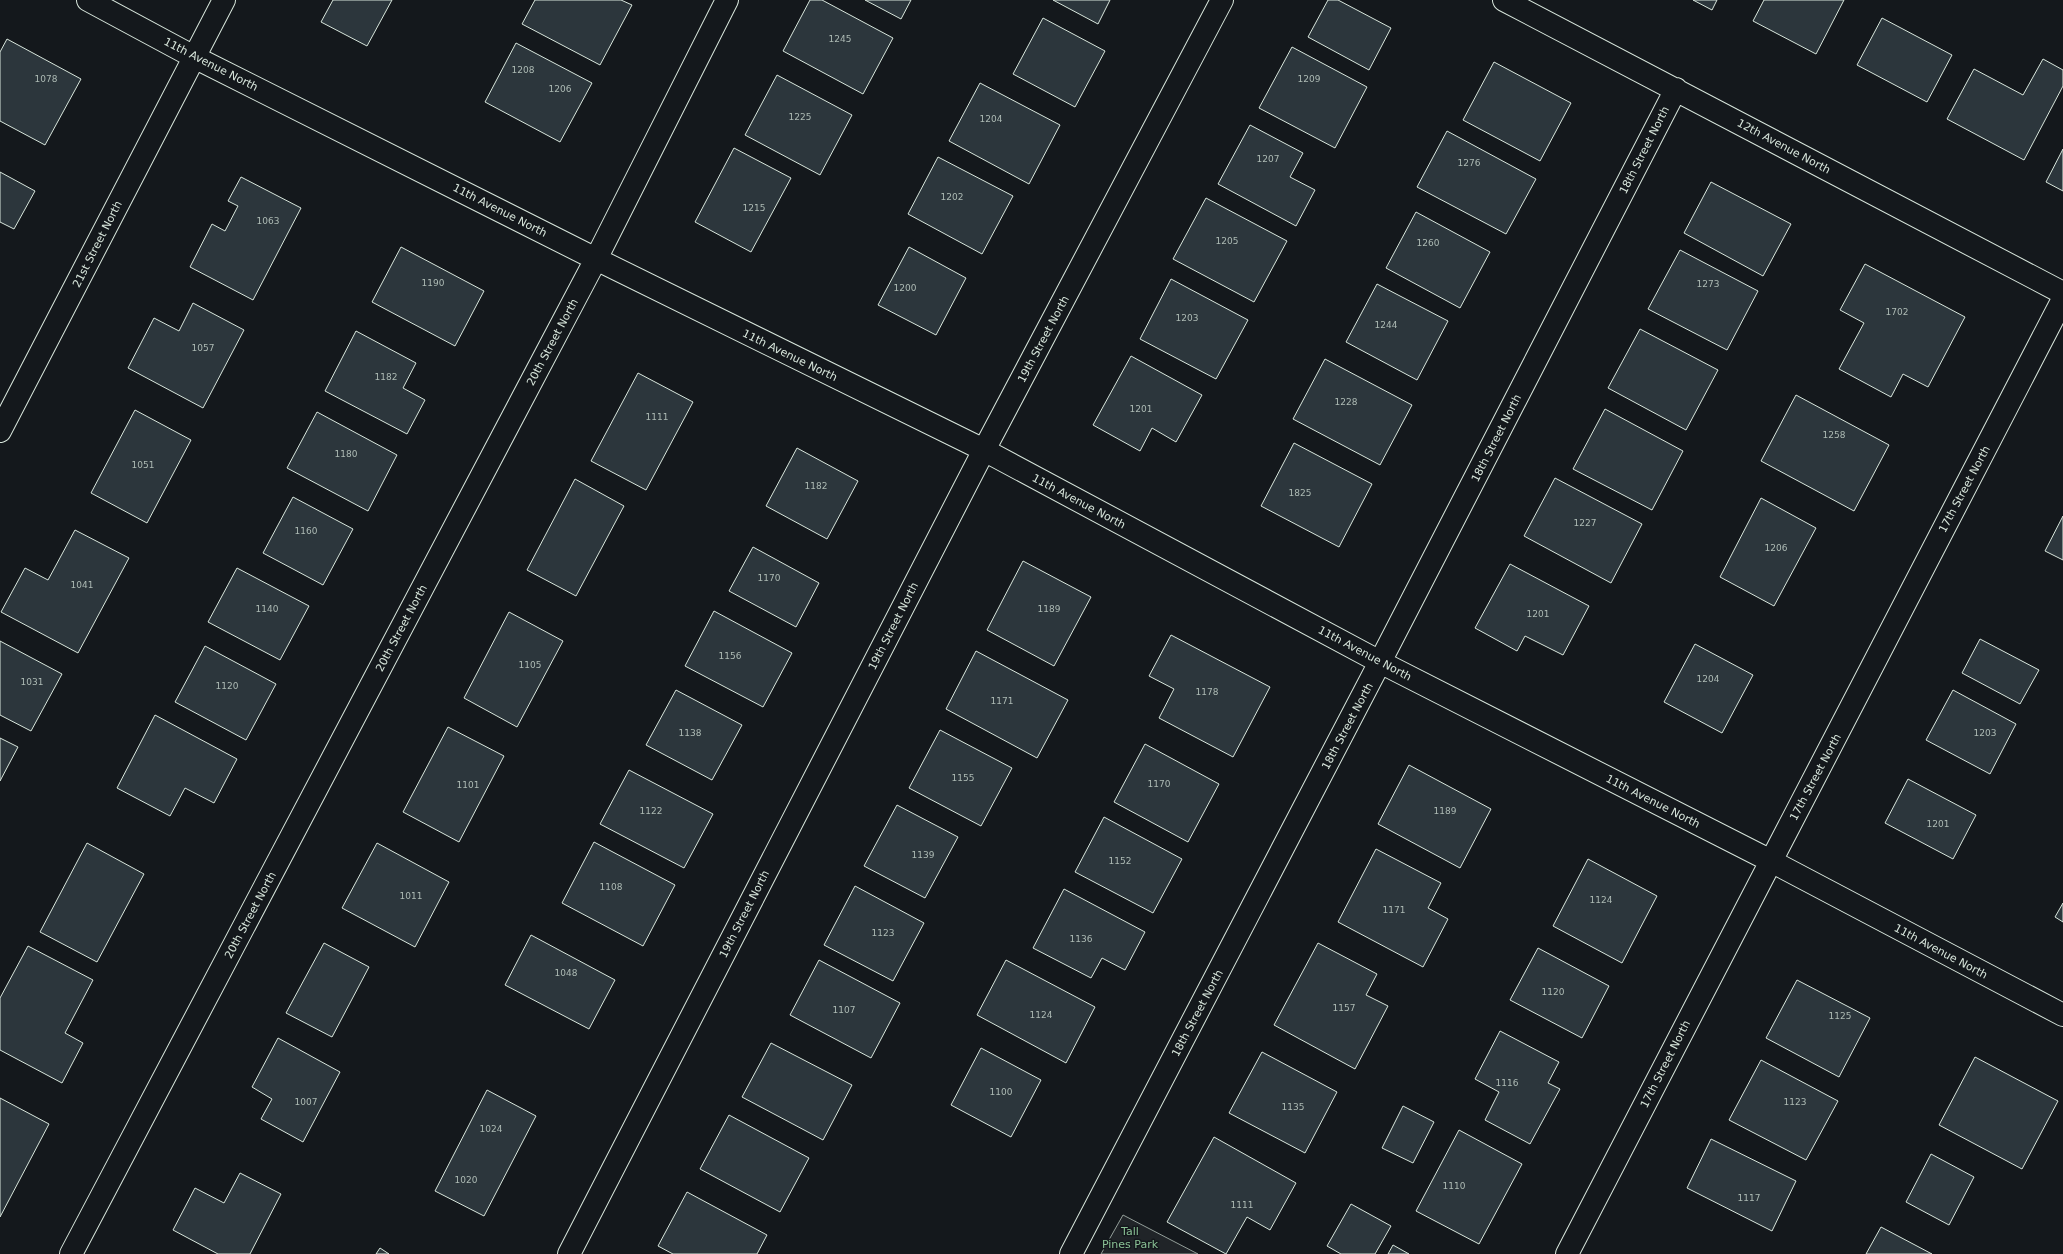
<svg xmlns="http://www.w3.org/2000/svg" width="2063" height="1254" viewBox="0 0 2063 1254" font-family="'DejaVu Sans',sans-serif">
<rect width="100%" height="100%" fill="#14181c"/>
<path fill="#202428" stroke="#939e99" d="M1123,1215L1198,1254H1101Z"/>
<path fill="#2c363c" stroke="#d8e6dc" d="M333,0H392L367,46L321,22Z
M535,0H621L632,5L600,65L522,24Z
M810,0H822L893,38L863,94L783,51Z
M865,0H911L901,19Z
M1053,0H1110L1098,24Z
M1328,0H1338L1391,28L1369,70L1308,37Z
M1693,0H1717L1712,10Z
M1764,0H1844L1816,54L1753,21Z
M1043,18L1105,51L1075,107L1013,74Z
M1882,18L1952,55L1927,102L1857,65Z
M7,39L81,79L45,145L0,121V52Z
M516,43L592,83L560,142L485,102Z
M1292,47L1367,87L1335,148L1259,108Z
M2043,59L2063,70V86L2024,160L1947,119L1974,69L2023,95Z
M1494,62L1571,103L1540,161L1463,120Z
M777,75L852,115L820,175L745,135Z
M980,83L1060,125L1029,184L949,141Z
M1250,125L1303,153L1290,177L1315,190L1296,226L1218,184Z
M1447,131L1536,179L1506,234L1417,187Z
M734,148L791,178L751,252L695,222Z
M2063,149V191L2046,182Z
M938,157L1013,196L982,254L908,214Z
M0,172L35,191L14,229L0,222Z
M241,177L301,208L253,300L190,267L212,224L225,231L238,206L228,201Z
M1711,182L1791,224L1763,276L1684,233Z
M1206,198L1287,241L1254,302L1173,259Z
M1416,212L1490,252L1460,308L1386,268Z
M401,247L484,291L455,346L372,302Z
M909,247L966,278L936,335L878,305Z
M1680,250L1758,291L1727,350L1648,309Z
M1865,264L1965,317L1928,387L1903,374L1891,397L1839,369L1864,323L1840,310Z
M1171,279L1248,320L1216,379L1140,339Z
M1377,284L1448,321L1417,380L1346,342Z
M193,303L244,330L203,408L128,368L154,318L179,331Z
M1640,329L1718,370L1686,430L1608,388Z
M356,331L416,363L403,388L425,400L407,434L325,391Z
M1131,356L1202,395L1176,442L1152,428L1140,451L1093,425Z
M1325,359L1412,405L1380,465L1293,419Z
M638,373L693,402L646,490L591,461Z
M1796,395L1889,445L1854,511L1761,461Z
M1605,409L1683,451L1652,510L1573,469Z
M135,410L191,440L147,523L91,493Z
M317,412L397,455L368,511L287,468Z
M1294,443L1372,484L1339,547L1261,506Z
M797,448L858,481L827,539L766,506Z
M1555,478L1642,524L1611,583L1524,536Z
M575,479L624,506L576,596L527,570Z
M293,497L353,529L323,585L263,553Z
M1761,498L1816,528L1774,606L1720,577Z
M2063,516V560L2045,551Z
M75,530L129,558L78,653L1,612L25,568L48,580Z
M753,547L819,583L796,627L729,591Z
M1023,561L1091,597L1054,666L987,630Z
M1510,564L1589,606L1563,655L1525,636L1517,651L1475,628Z
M237,568L309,606L280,660L208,622Z
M714,611L792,653L763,707L685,666Z
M509,612L563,641L517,727L464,698Z
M1171,635L1270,687L1233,757L1159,718L1174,689L1149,676Z
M1980,639L2039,670L2020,704L1962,673Z
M0,641L62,674L31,731L0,715Z
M1695,644L1753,675L1722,733L1664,702Z
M205,646L276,684L246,740L175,702Z
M976,651L1068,700L1037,758L946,709Z
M676,690L742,725L712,780L646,745Z
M1953,690L2016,724L1990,774L1926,740Z
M155,715L237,759L214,803L185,788L170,816L117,788Z
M448,727L504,756L459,842L403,812Z
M940,730L1012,768L981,826L909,788Z
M0,738L18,747L0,781Z
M1145,744L1219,784L1188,842L1114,802Z
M1409,765L1491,809L1460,868L1378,824Z
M629,770L713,814L684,868L600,824Z
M1908,779L1976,815L1953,859L1885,823Z
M897,805L958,837L925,898L864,866Z
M1104,817L1182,859L1153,913L1075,872Z
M594,842L675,885L643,946L562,903Z
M87,843L144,874L97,962L40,932Z
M377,843L449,882L415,947L342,908Z
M1376,849L1441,883L1428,908L1448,919L1423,967L1338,922Z
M1588,859L1657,896L1622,963L1553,926Z
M855,886L924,923L893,981L824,945Z
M1064,889L1145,932L1125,970L1102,958L1091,978L1033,948Z
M2063,903V922L2055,917Z
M531,935L615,980L589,1029L505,985Z
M324,943L369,967L332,1037L286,1013Z
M1318,943L1377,974L1366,995L1388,1006L1355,1069L1274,1025Z
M28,946L93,980L65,1033L83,1043L62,1083L0,1050V998Z
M1538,948L1609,986L1582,1038L1510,1000Z
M819,960L900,1003L871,1058L790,1015Z
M1006,960L1095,1007L1066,1063L977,1015Z
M1797,980L1870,1018L1839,1077L1766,1038Z
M1500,1031L1559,1062L1548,1083L1560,1089L1530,1144L1485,1120L1499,1092L1475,1079Z
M278,1038L340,1072L303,1142L261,1119L272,1099L252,1087Z
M771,1043L852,1085L823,1140L742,1097Z
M981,1048L1041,1080L1011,1137L951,1105Z
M1262,1052L1337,1092L1305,1153L1229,1113Z
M1975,1057L2058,1101L2022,1169L1939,1125Z
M1761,1060L1838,1101L1806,1160L1729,1120Z
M487,1090L536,1116L484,1216L435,1191Z
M0,1098L49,1124L0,1217Z
M1403,1106L1434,1122L1413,1163L1382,1148Z
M729,1115L809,1158L780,1212L700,1169Z
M1459,1130L1522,1164L1479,1244L1416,1211Z
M1214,1137L1296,1183L1270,1230L1247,1217L1226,1254L1167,1222Z
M1711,1139L1796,1181L1772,1231L1687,1188Z
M1931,1154L1974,1177L1949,1225L1906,1202Z
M240,1173L281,1194L250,1254H218L173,1230L195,1188L224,1203Z
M687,1192L767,1235L757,1254H673L658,1246Z
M1351,1204L1391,1226L1375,1254H1341L1327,1246Z
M1881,1227L1932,1254H1866Z
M1393,1245L1409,1254H1388Z
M380,1248L389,1254H376Z"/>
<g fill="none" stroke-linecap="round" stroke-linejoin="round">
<defs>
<path id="minor" d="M88,0L194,57L596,259L984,450L1380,662L1771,861L2063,1015
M1504,0L2063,293
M0,431L224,0
M71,1254L596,259L727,0
M569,1254L984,450L1222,0
M1071,1254L1380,662L1676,89
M1567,1254L2063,299"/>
</defs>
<use href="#minor" stroke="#d8e6dc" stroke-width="24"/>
<use href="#minor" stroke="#14181c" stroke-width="22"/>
</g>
<g text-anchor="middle" stroke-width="3" stroke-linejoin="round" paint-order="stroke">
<g font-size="9" fill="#adbab4">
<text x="840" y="42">1245</text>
<text x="523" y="73">1208</text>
<text x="46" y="82">1078</text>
<text x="1309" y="82">1209</text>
<text x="560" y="92">1206</text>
<text x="800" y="120">1225</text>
<text x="991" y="122">1204</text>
<text x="1268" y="162">1207</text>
<text x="1469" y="166">1276</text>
<text x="952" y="200">1202</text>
<text x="754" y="211">1215</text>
<text x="268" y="224">1063</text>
<text x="1227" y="244">1205</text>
<text x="1428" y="246">1260</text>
<text x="433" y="286">1190</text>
<text x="1708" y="287">1273</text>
<text x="905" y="291">1200</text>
<text x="1897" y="315">1702</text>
<text x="1187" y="321">1203</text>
<text x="1386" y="328">1244</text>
<text x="203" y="351">1057</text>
<text x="386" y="380">1182</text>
<text x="1346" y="405">1228</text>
<text x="1141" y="412">1201</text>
<text x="657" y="420">1111</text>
<text x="1834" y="438">1258</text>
<text x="346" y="457">1180</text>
<text x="143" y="468">1051</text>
<text x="816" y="489">1182</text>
<text x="1300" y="496">1825</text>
<text x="1585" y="526">1227</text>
<text x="306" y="534">1160</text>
<text x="1776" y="551">1206</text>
<text x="769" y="581">1170</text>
<text x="82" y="588">1041</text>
<text x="267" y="612">1140</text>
<text x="1049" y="612">1189</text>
<text x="1538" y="617">1201</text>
<text x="730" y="659">1156</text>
<text x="530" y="668">1105</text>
<text x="1708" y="682">1204</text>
<text x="32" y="685">1031</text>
<text x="227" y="689">1120</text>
<text x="1207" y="695">1178</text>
<text x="1002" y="704">1171</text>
<text x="690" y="736">1138</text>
<text x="1985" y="736">1203</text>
<text x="963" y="781">1155</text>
<text x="1159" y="787">1170</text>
<text x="468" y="788">1101</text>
<text x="651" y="814">1122</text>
<text x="1445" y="814">1189</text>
<text x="1938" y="827">1201</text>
<text x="923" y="858">1139</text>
<text x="1120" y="864">1152</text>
<text x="611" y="890">1108</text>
<text x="411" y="899">1011</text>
<text x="1601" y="903">1124</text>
<text x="1394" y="913">1171</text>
<text x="883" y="936">1123</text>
<text x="1081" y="942">1136</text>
<text x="566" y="976">1048</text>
<text x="1553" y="995">1120</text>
<text x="1344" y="1011">1157</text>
<text x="844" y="1013">1107</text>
<text x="1041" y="1018">1124</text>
<text x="1840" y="1019">1125</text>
<text x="1507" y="1086">1116</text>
<text x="1001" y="1095">1100</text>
<text x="306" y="1105">1007</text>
<text x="1795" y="1105">1123</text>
<text x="1293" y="1110">1135</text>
<text x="491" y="1132">1024</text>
<text x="466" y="1183">1020</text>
<text x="1454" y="1189">1110</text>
<text x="1749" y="1201">1117</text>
<text x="1242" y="1208">1111</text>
</g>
<g font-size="11" fill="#d8e6dc" stroke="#14181c">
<text transform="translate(211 64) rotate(27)" y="4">11th Avenue North</text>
<text transform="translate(1784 146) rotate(28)" y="4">12th Avenue North</text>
<text transform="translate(1644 150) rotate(-63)" y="4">18th Street North</text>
<text transform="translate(500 210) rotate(27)" y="4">11th Avenue North</text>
<text transform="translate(97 244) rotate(-63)" y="4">21st Street North</text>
<text transform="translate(1043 339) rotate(-62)" y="4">19th Street North</text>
<text transform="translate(552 342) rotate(-62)" y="4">20th Street North</text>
<text transform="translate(790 355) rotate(26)" y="4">11th Avenue North</text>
<text transform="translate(1496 438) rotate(-63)" y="4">18th Street North</text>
<text transform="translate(1964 489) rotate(-62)" y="4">17th Street North</text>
<text transform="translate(1079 501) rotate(28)" y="4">11th Avenue North</text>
<text transform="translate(893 626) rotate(-63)" y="4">19th Street North</text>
<text transform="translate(401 628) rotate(-62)" y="4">20th Street North</text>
<text transform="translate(1365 653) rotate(28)" y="4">11th Avenue North</text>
<text transform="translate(1347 726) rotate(-62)" y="4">18th Street North</text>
<text transform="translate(1815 777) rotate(-62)" y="4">17th Street North</text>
<text transform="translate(1653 801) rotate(27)" y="4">11th Avenue North</text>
<text transform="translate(744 914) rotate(-63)" y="4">19th Street North</text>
<text transform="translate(250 915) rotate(-62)" y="4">20th Street North</text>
<text transform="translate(1941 951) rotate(28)" y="4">11th Avenue North</text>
<text transform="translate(1197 1013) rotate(-62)" y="4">18th Street North</text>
<text transform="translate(1665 1064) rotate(-63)" y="4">17th Street North</text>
</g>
<g font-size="11" fill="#8ac095" stroke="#14181c">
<text x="1130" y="1235">Tall<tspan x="1130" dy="13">Pines Park</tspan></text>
</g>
</g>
</svg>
